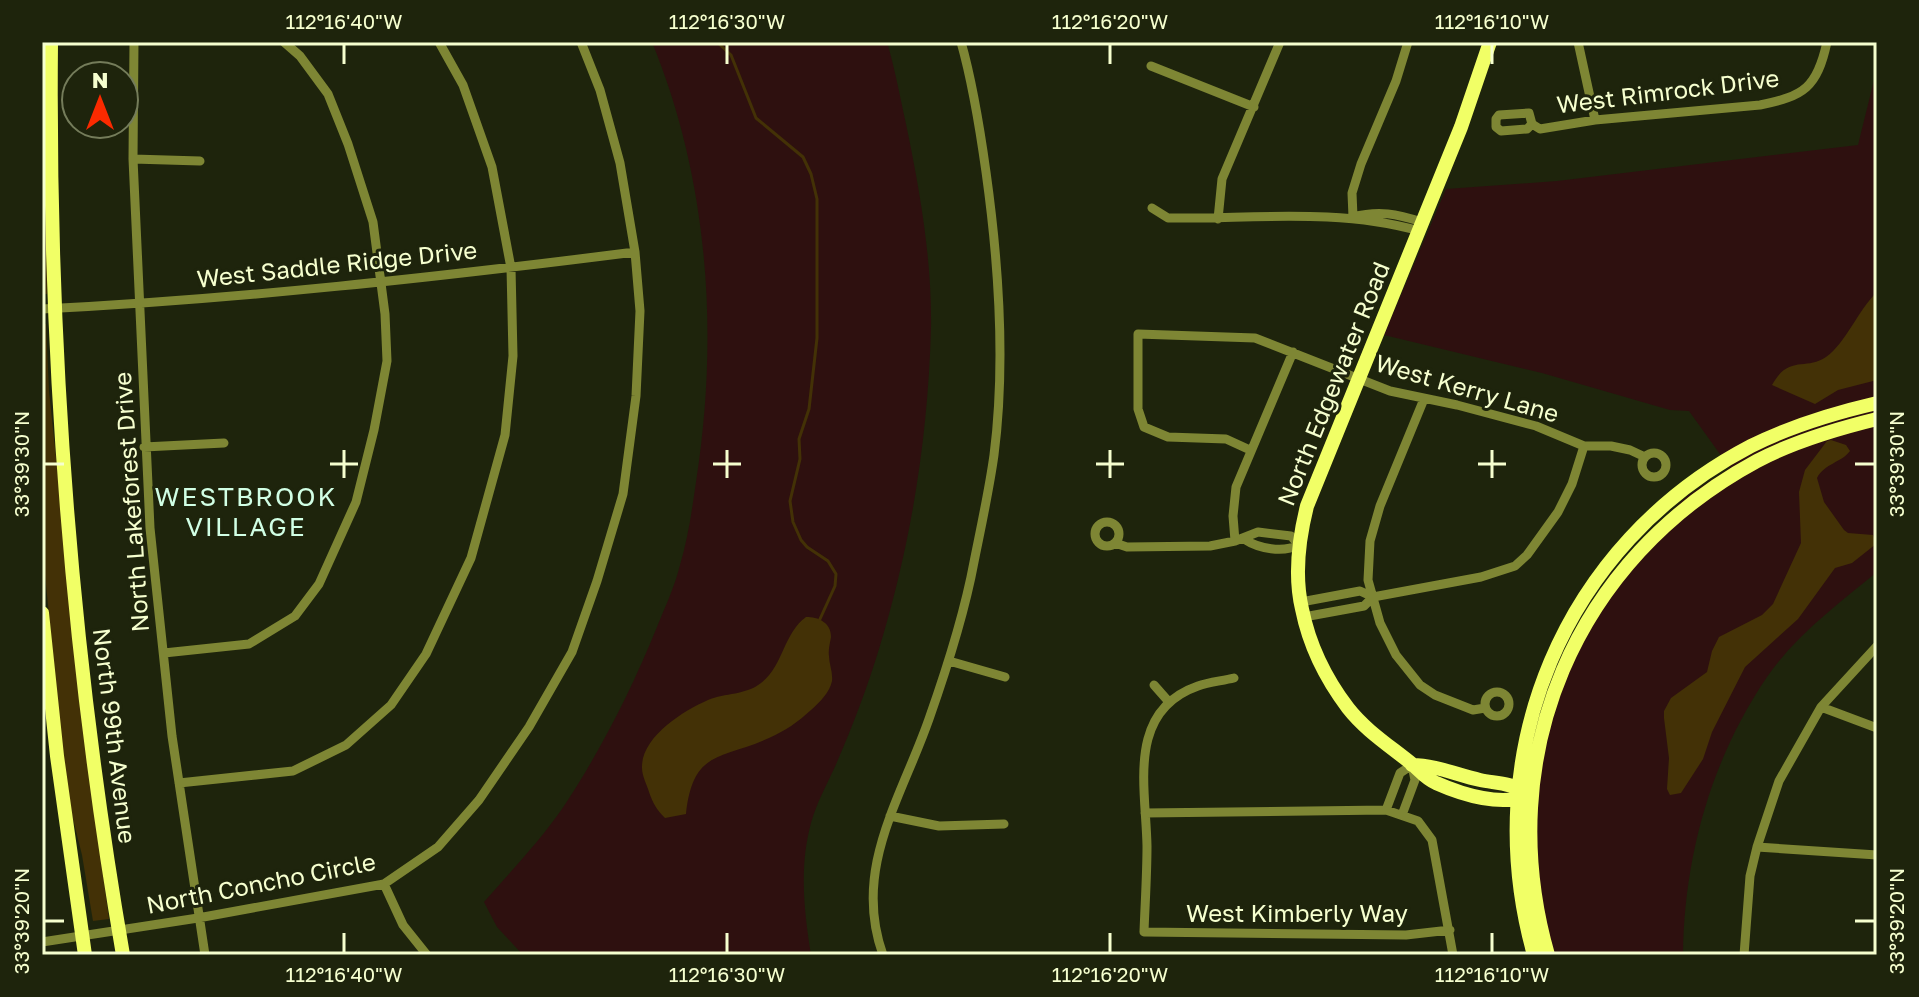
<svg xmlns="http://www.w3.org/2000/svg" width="1919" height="997" viewBox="0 0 1919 997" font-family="'Golos Text',sans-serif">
<rect width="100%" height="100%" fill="#1e240c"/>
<path fill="#2e100f" d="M652,42H887C895,69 900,97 906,124C920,191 932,260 931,328C928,438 911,544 879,649C867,688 853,725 837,762C828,783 817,801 811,823C799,867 804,911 811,955H523L497,927L484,902C510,872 539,842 562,809C600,752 631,691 657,627C665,607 675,586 680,565C688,538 692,510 696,482C719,335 709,181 652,42Z
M1877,68V572C1838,604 1796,635 1767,677C1711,759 1684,857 1683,955H1541L1521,794L1569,646L1609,576L1642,540L1687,496L1730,468L1689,411L1670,410L1542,373L1384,335L1446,189L1557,181L1858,145Z"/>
<path fill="#433106" d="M42,42H46L47,294H42Z
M1877,292V380L1838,390L1815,404L1772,385C1789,354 1806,371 1826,357C1846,343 1858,310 1877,292Z
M42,324H46L49,391L88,761L109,919L93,921L82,855L72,815L63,754L43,555Z
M1831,440L1846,445L1850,451C1841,463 1825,463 1817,478L1824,502L1844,530L1848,533L1873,535L1876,544L1852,563L1835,568L1798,619L1745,667L1712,732L1703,759L1681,793L1670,795L1667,789L1669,758L1664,718V711L1671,698L1707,672L1712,651L1719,637L1762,615L1773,604L1801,543L1799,492L1805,470L1827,441Z
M806,617C818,617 831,622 831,637C830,643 828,650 829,656C829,664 833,672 832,681C830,692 819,703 811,710C798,722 785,731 769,738C721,760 693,749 686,814L665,818C656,809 653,803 649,792C647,785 642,776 642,768C641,737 683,711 708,700C725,693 746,695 761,683C784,665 783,634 806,617Z"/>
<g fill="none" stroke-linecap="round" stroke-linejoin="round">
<path stroke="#433106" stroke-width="3" d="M717,42L731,55L756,118L803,157L811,174L817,199V338L809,409L799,439L800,459L790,501L793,522L801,540L807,547L828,561L836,574L835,586L820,619"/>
<path stroke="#7e8634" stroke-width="9" d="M134,42L133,159L150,528L172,736L205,955
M1578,42L1595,120
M1151,66L1254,107
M1532,124L1527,129L1501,131L1496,127V119L1499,115L1529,113L1532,124L1540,129L1595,120L1760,105C1804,96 1817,88 1827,42
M133,159L200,161
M1152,208L1168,218C1251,219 1338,208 1419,231
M1353,217L1352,193L1361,164L1396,81L1408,42
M1353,217C1379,210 1397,214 1422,222
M1218,219L1222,179L1280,42
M42,309C241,299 438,277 635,252
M1424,399L1380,506L1370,541L1368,580L1380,623L1396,655L1420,685L1435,695L1473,710L1485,708
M144,447L224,443
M1250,450L1226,439L1168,437L1144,427L1138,409V334L1255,338L1390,391L1457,405L1536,426L1584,446H1611L1630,450L1645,457
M1642 465a12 12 0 1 1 24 0a12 12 0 1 1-24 0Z
M1095 534a12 12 0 1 1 24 0a12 12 0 1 1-24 0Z
M1235,541L1233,516L1236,487L1293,352
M1115,543L1127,547L1210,546L1235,541L1258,532L1291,536L1299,545C1283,553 1259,549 1244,539
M1301,602L1360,591L1373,597
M1304,617L1364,606L1373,597L1481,577L1515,566L1527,555L1558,512L1572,484L1584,446
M164,653L249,644L295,616L319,584L356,502L374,430L387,361L385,314L373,222L348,144L328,94L300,56L284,42
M949,661L1005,677
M1234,678C1222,681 1209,682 1198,686C1126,711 1146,788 1147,846C1147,875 1145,904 1144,932L1406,935L1450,930
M1154,685L1169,702
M1485 704a12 12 0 1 1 24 0a12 12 0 1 1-24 0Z
M1821,707L1877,728
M179,783L293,771L346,745L391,705L426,654L471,558L505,435L513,356L511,268L492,167L463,85L439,42
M1386,810L1400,773L1412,765L1415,780L1402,815
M1145,813L1386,810L1418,821L1432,840L1453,955
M890,816L939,826L1004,824
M1757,847L1877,855
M384,884L403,925L427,955
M42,942L198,918L384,884L438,847L479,800L529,727L572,652L597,581L623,494L636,396L640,311L635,252L620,163L600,90L581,42
M883,955C852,869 901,799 929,719C947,668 964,616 974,562C981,527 989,491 994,455C1006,362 999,265 986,172C980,129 973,84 961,42
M1744,955L1750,876L1757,847L1779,781L1821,707L1877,646"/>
<path stroke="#f1ff66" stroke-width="14" d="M51,42C48,348 71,654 123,955
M1490,42L1461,127L1307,506C1299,538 1294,575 1302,609C1309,644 1326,679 1348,708C1366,731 1390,746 1412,764C1420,771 1426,779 1436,783C1463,795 1502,807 1530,795
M42,613L57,756L85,955
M1412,765C1436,765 1457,775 1480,780C1494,783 1512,783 1523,791
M1534,955C1477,753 1563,544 1751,446C1791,426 1834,413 1877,403
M1548,955C1491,756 1575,559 1757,461C1795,441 1836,429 1877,419"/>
</g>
<path fill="none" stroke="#f6ffcf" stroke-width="3" d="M344,44V64M727,44V64M1110,44V64M1492,44V64M344,450V478M727,450V478M1110,450V478M1492,450V478M44,464H64M330,464H358M713,464H741M1096,464H1124M1478,464H1506M1855,464H1875M44,921H64M1855,921H1875M344,933V953M727,933V953M1110,933V953M1492,933V953"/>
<g text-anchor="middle" stroke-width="6" stroke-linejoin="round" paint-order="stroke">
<g font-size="24" fill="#f6ffcf" stroke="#1e240c">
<text transform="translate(1668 92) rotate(-7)" y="8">West Rimrock Drive</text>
<text transform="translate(337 265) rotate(-6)" y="8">West Saddle Ridge Drive</text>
<text transform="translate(1334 384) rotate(-68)" y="8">North Edgewater Road</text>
<text transform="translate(1467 389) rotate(16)" y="8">West Kerry Lane</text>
<text transform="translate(132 502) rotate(-94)" y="8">North Lakeforest Drive</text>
<text transform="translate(114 736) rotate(83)" y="8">North 99th Avenue</text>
<text transform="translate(261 884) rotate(-11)" y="8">North Concho Circle</text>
<text x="1297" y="922">West Kimberly Way</text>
</g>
<g font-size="26" letter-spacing="2" fill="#d1ffe5" stroke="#1e240c">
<text x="246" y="506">WESTBROOK<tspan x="246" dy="30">VILLAGE</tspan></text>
</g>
</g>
<rect width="1919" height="997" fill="none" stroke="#1e240c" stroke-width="88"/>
<g transform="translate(100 100)"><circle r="38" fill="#1e240c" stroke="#747c5a" stroke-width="2"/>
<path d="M0-6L14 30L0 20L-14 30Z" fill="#fa2a00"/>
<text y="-12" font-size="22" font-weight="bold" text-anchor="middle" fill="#f6ffcf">N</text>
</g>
<rect x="44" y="44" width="1831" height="909" fill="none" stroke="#f6ffcf" stroke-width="3"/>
<g font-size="20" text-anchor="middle" fill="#f6ffcf">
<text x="344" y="29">112°16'40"W</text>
<text x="727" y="29">112°16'30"W</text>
<text x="1110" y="29">112°16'20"W</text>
<text x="1492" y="29">112°16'10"W</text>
<text transform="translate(22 464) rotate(-90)" y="7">33°39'30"N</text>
<text transform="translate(1897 464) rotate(-90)" y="7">33°39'30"N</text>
<text transform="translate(22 921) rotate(-90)" y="7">33°39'20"N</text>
<text transform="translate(1897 921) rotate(-90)" y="7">33°39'20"N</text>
<text x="344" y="982">112°16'40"W</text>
<text x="727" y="982">112°16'30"W</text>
<text x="1110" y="982">112°16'20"W</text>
<text x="1492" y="982">112°16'10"W</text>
</g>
</svg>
